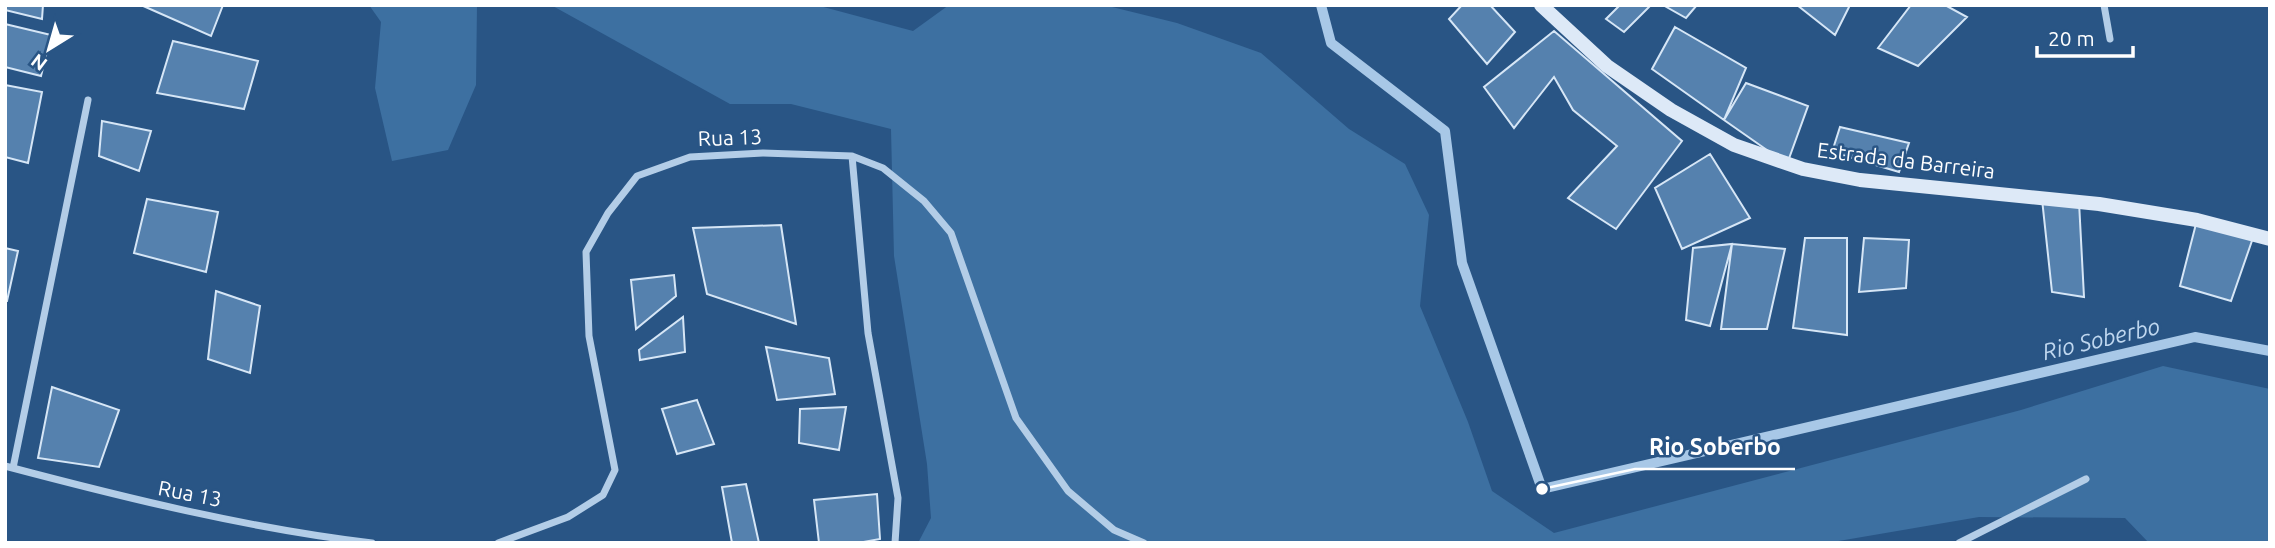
<svg xmlns="http://www.w3.org/2000/svg" width="2275" height="548" viewBox="0 0 2275 548" font-family="Ubuntu,sans-serif">
<rect width="100%" height="100%" fill="#295585"/>
<path fill="#3d70a1" d="M369,5H477L476,85L448,150L392,161L375,88L381,22Z
M551,5H816L913,31L949,5H1104L1177,23L1261,53L1349,129L1405,164L1429,215L1420,306L1468,422L1492,491L1554,533L2021,410L2163,366L2270,389V543H2149L2125,518L1979,517L1827,543H918L931,518L927,464L894,256L891,129L791,104H730Z"/>
<g fill="none" stroke-linecap="round" stroke-linejoin="round">
<path stroke="#a8c8e7" stroke-width="10" d="M1321,5L1331,43L1445,131L1462,263L1542,489L2195,337L2270,351"/>
</g>
<path fill="#5581ae" stroke="#d6e6f6" stroke-width="2" d="M5,5H43L42,19L5,10Z
M141,5H223L211,36Z
M1462,5H1490L1515,32L1487,64L1449,19Z
M1620,5H1651L1624,32L1606,19Z
M1663,5H1697L1686,18Z
M1797,5H1850L1835,35Z
M1911,5H1945L1967,17L1918,66L1878,48Z
M5,24L51,35L41,76L5,67Z
M1675,27L1746,68L1724,120L1652,69Z
M1554,31L1682,141L1616,229L1568,198L1617,146L1573,110L1554,77L1514,128L1484,87Z
M173,41L258,61L244,109L157,93Z
M1746,83L1808,106L1787,164L1724,120Z
M5,85L42,92L28,163L5,157Z
M102,121L151,131L139,171L99,156Z
M1840,127L1909,143L1899,172L1832,152Z
M1710,154L1750,218L1682,249L1655,188Z
M147,199L218,212L206,272L134,253Z
M2042,199L2079,202L2084,297L2052,292Z
M2197,220L2254,235L2231,301L2180,286Z
M781,225L796,324L707,294L693,228Z
M1805,238H1847V335L1793,328Z
M1864,238L1909,240L1906,288L1859,292Z
M1732,244L1785,249L1767,329H1721Z
M1732,244L1710,326L1686,320L1693,248Z
M5,248L18,251L7,301H5Z
M674,275L676,296L636,329L631,280Z
M216,291L260,306L250,373L208,359Z
M683,317L685,352L640,360L639,350Z
M766,347L829,358L835,394L777,400Z
M52,387L119,410L99,467L38,458Z
M697,400L714,444L677,454L662,409Z
M846,407L839,450L799,443L800,409Z
M746,484L759,543H732L722,487Z
M877,494L880,539L858,543H819L814,500Z"/>
<g fill="none" stroke-linecap="round" stroke-linejoin="round">
<path stroke="#b3cde7" stroke-width="7" d="M2104,5L2110,39
M852,156L883,168L924,201L951,233L1016,418L1068,491L1114,530L1144,543
M5,466C126,498 247,528 372,543
M13,468L88,100
M498,543L568,517L603,495L615,470L589,336L586,252L608,213L637,176L690,157L763,153L852,156L868,333L898,498L895,543
M1959,543L2086,479"/>
<path stroke="#dde9f7" stroke-width="14" d="M1541,5L1607,66L1671,110L1734,145L1803,169L1860,180L2099,204L2197,220L2270,239"/>
</g>
<g text-anchor="middle" stroke-width="5" stroke-linejoin="round" paint-order="stroke">
<g font-size="21" fill="#fff" stroke="#295585">
<text transform="translate(730 138) rotate(-2)" y="7">Rua 13</text>
<text transform="translate(1906 161) rotate(7)" y="7">Estrada da Barreira</text>
<text transform="translate(190 494) rotate(11)" y="7">Rua 13</text>
</g>
<g font-size="23" font-style="italic" fill="#bfd7ef" stroke="#295585">
<text transform="translate(2101 339) rotate(-13)" y="8">Rio Soberbo</text>
</g>
</g>
<path fill="none" stroke="#fff" stroke-width="2.5" d="M1542 489L1635 469H1795"/>
<circle fill="#fff" stroke="#295585" stroke-width="2.5" cx="1542" cy="489" r="7"/>
<g font-size="23" text-anchor="middle" font-weight="bold" fill="#fff" stroke="#295585" stroke-width="5" stroke-linejoin="round" paint-order="stroke">
<text x="1715" y="455">Rio Soberbo</text>
</g>
<rect width="2275" height="548" fill="none" stroke="#ffffff" stroke-width="14"/>
<g transform="translate(49 49) rotate(217)" stroke="#295585" stroke-width="5" paint-order="stroke">
<path d="M0-5L12 26L0 18L-12 26Z" fill="#ffffff"/>
<text y="-10" font-size="19" font-weight="bold" text-anchor="middle" fill="#ffffff">N</text>
</g>
<path d="M2037 46v10h96v-10" fill="none" stroke="#ffffff" stroke-width="3.5"/>
<text x="2048" y="46" font-size="21" fill="#ffffff" stroke="#295585" stroke-width="5" paint-order="stroke">20 m</text>
</svg>
